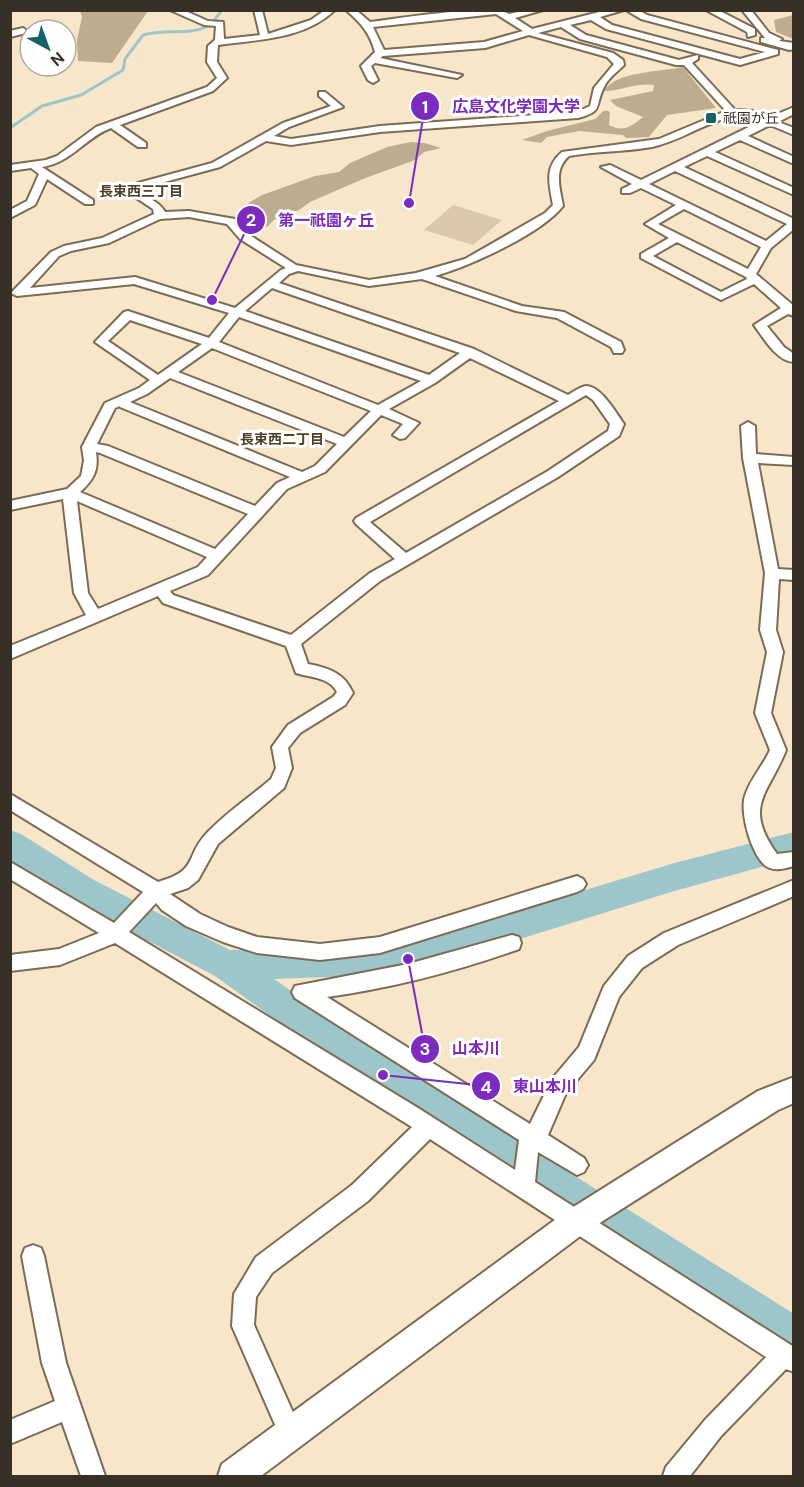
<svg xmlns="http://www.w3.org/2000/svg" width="804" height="1487" viewBox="0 0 804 1487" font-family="'DM Sans','Noto Sans JP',sans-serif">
<rect width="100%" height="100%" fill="#f8e6cb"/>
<path fill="#dbc8ac" d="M453,205L502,220L473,245L424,230Z"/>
<path fill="#beac8f" d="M80,11V10L148,11L112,63L78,61L77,40L82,17Z
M793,15V39L776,32L774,20Z
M683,67L716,108L667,115L649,137L626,138L623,135L579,131L547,137L541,143L522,140L547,131L595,119C601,115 602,108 610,112L609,125C623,133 632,126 643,117L616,106L610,100L653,91L654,85C637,82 621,91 604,91C615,71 662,72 683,67Z
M411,142L425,143L441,148L424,152L415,160L363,179L310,202L299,210L275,219L267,227L250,217H234L250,202L262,195L315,176L339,172L350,163L387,147Z"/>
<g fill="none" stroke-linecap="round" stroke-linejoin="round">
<path stroke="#9cc6c9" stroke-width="3" d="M213,22L222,10
M10,128L42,106L81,95L123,70L125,59L143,35C167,28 190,37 212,24"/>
<path fill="#9cc6c9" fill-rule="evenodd" d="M10,830L21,834L94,880L230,950L408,944L671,864L794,832V858L671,892L408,974L274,979L394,1062L794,1314V1359L779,1353L368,1086L215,976L70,900L10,860Z"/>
<defs>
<path id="street" d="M170,10H183L208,21L223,22L224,39L260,35L254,10H262L268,34L311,20L325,10H335C303,40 259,39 218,45L217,62L227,78L213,91L120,125L146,143V147H138L111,128C86,137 71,163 42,167L93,200V204H85L47,179L35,205L10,218V210L27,201L39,174L31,168L10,171V165L46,160L57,156L96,127L207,87L217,78L207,62L208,46L215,40L216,26L204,25Z
M346,10H356L370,22C395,19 492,3 509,14L526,10H543L515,18L532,29L607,10H624L600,17L612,25L740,59L765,52L641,19L626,10H638L647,15L778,50V54L740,65L606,29L591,20L570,25L586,35L679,60L698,55V59L692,63L735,110L754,111L775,115L794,107V114L778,122L794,128V135L770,125L748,136L794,157V164L740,140L715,152L794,188V195L707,156L684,167L794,219V229L771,248L756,274L794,306V316L788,314L767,326L784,347L794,354V362C777,362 763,337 754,325L781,308L754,284L721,300L641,258V254L669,238L645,224L676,205L641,188L630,193H622V189L632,184L601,167L610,165L641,180L765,119C717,108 696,137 652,147C624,152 596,151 569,156C553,170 560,188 563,206C541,234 470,266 435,276L522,306L564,312L621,342L624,350L622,353H614L611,347L557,318L516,311L422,279L369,286L298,271L289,274L279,283L474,349L568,395C573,392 580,387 586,386C601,386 616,413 624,424L619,436L558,477L380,581L301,644L308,664C329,668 344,673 353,693L345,705L300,733L288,748L292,768L284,788L218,844L198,880L188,888L170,894L200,914L228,927L257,937L320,944L380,937L577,876L583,879L586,884L583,889L577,892L380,953L320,960L257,953L223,942L186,926L162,910L156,903L129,932L418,1108L515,1170L519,1140L295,998L292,992L295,986L408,964L512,935L519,937L521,943L519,949C457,971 392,988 327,997L530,1124L552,1079L579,1047L604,986L628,956L664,933L794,880V896L678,945L642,968L619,997L594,1060L566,1093L548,1135L584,1158L588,1165L584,1172L577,1175L538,1152L535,1182L794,1347V1372L786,1369L721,1436L690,1476H663L666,1467L705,1420L766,1357L430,1139L368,1201L272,1273L256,1297L254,1325L303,1435L299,1443L291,1447L283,1443L232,1326L234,1294L256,1257L352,1185L412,1127L115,943L60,965L10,971V955L59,949L99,933L10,879V862L114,923L143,892L10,810V794L158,882C200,870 184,857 207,833C226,813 250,797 271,779L276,768L272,747L288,725L333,697L337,692C329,677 312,678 296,673L286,646L163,603L158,596L10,659V646L86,615L74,593L63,499L10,510V501L67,489L81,476L84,461L82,447L105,403L139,388L150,380L95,342L124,312L128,311L209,338L229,313L134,284L17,296L11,293L51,252L64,246L102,238L154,214L153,209L135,197L132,189L138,183L212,163L283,123L331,106L319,96V92H325L343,107L289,127L274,136L291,139L380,126L577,112L590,106L594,88L614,64L607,57L529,35L485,48L383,56L380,58L462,75L457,78L375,63L371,66L378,80L373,83L368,80L361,66L375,52C370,33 361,23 346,10ZM496,14L523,31L484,42L384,50L373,27ZM561,27L580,39L676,65H684L726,111L659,139L562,152C544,167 549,184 553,205L545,213L465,259L416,273L369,280L296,265L248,234L235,219L189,211L165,212C160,202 147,199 142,190L146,187L220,167L266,141L291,145L380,132L578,118C604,111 594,107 604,87C608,78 617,72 624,65L623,60L613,53L538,33ZM675,171L787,224L766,241L649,184ZM684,209L761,247L748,269L658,224ZM189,217L227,224L240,239L286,268L281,270L235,308L135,277L30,288L59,256L71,251L109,243L160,219ZM677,242L746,277L747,279L721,292L653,256ZM272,288L460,353L429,375L245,311ZM239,317L421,381L378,405L219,342ZM130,320L202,344L158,375L108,341ZM212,348L371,411L344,437L178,372ZM470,358L559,401L356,518L354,521L356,524L395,559L370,573L291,635L173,595L170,591L208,575L287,489L325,472L381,415L403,424L393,435L400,439L405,438L419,423L389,409L435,383ZM170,378L337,444L315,466L302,472L130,402L147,394ZM586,395L593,400L610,424L608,431L548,471L406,553L370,522ZM120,406V407L290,477L277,483L255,506L108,446L97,444L115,408ZM96,452L100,453L248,514L215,549L80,492C93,480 99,471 96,452ZM77,501L207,557L198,567L98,609L88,593Z
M706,10H718L755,29V35L748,37L747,32Z
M742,10H751L769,33L782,39L779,41L794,43V49L789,50L761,42V38H765Z
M23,28L27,31L26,33L10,37V31Z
M748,422L755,426L756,454L794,457V465L758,463L778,569L794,570V580L779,579L776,630L783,652L771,713L786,750C769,794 742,805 777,854L794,852V866C786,868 777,871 770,868C753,863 739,812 745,796C750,779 763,766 770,750L755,713L767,652L760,630L765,573L743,458L741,426Z
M33,1245L41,1248L44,1256L66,1363L105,1476H81L62,1422L10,1444V1420L55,1401L42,1363L22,1256L25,1248Z"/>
<path id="secondary" d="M794,1077V1103L778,1110L587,1231L261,1476H218L222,1464L567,1211L758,1091Z"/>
</defs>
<use href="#street" stroke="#7c6c54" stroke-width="4"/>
<use href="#secondary" stroke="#7c6c54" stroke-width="4"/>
<use href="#street" fill="#fff" fill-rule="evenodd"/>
<use href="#secondary" fill="#fff" fill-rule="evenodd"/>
</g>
<rect fill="#136368" stroke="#fff" stroke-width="2" x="705" y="112" width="12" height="12" rx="3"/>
<g text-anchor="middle" stroke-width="6" stroke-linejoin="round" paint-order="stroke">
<g font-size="14" fill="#373026" stroke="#fff" text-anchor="start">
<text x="723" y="123">祇園が丘</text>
</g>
<g font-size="14" font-weight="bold" fill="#4d3f28" stroke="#fff">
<text x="141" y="196">長束西三丁目</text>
<text x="282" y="444">長束西二丁目</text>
</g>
</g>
<path fill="none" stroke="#7b2cbf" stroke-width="2" d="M409 203L425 106M212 300L251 220M408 959L425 1049M383 1075L486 1086"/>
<g fill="#7b2cbf" stroke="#fff" stroke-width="2">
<circle cx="409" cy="203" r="6"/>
<circle cx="212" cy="300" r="6"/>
<circle cx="408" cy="959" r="6"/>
<circle cx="383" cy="1075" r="6"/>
<circle cx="425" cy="106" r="15"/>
<circle cx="251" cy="220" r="15"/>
<circle cx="425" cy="1049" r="15"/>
<circle cx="486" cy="1086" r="15"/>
</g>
<g font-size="18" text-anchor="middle" font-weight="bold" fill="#fff">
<text x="425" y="113">1</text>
<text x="251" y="226">2</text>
<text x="425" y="1055">3</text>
<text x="486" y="1093">4</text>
</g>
<g font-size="16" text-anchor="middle" font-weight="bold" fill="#7b2cbf" stroke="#fff" stroke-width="6" stroke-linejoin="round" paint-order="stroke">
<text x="516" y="112">広島文化学園大学</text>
<text x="326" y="226">第一祇園ヶ丘</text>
<text x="476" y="1054">山本川</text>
<text x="545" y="1092">東山本川</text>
</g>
<rect width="804" height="1487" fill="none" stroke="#373026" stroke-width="24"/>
<g transform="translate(48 48) rotate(139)"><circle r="28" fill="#ffffff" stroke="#afaca8" stroke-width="1.5"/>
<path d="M0-4.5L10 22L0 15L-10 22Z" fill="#136368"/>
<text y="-9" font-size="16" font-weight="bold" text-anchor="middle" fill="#373026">N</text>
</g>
</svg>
